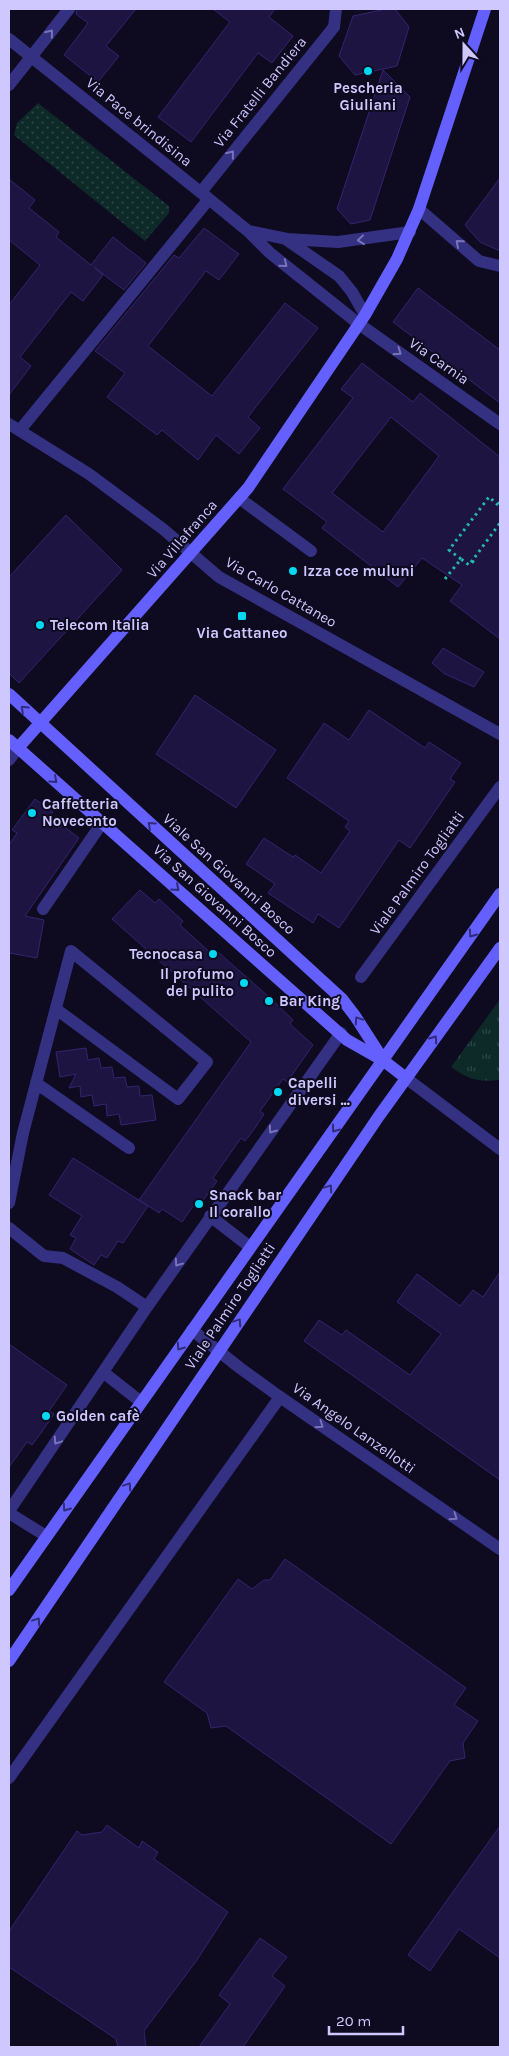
<svg xmlns="http://www.w3.org/2000/svg" width="509" height="2056" viewBox="0 0 509 2056" font-family="Karla,sans-serif">
<defs>
<pattern id="grass-dots" width="8" height="8" patternUnits="userSpaceOnUse" patternTransform="scale(1.25)"><rect width="8" height="8" fill="#0d2928"/><path d="M2 2h.1M6 6h.1" fill="none" stroke="#2f4748" stroke-width="1.8" stroke-linecap="round"/></pattern>
<pattern id="park-tufts" width="24" height="20" patternUnits="userSpaceOnUse" patternTransform="scale(1.25)"><rect width="24" height="20" fill="#0d2928"/><path d="M3 7l-1-3M5 7V3M7 7l1-3M15 17l-1-3M17 17v-4M19 17l1-3" fill="none" stroke="#2f4748"/></pattern>
</defs>
<rect width="100%" height="100%" fill="#0e0a1f"/>
<path fill="url(#grass-dots)" d="M38,103L169,206V213L145,241L14,135L17,123Z"/>
<path fill="url(#park-tufts)" d="M500,999V1080C478,1082 469,1080 451,1067Z"/>
<path fill="#1e1441" stroke="#34246f" fill-rule="evenodd" d="M77,9H136L106,46L119,56L98,82L64,55L88,23L76,14Z
M213,9H275L269,17L293,36L272,63L258,53L191,142L158,117L230,22Z
M386,9H395L409,27L397,66L355,75L339,56L353,16Z
M383,70L410,97L370,220L351,224L337,209Z
M500,178V251L480,242L465,225Z
M9,179L35,200L29,208L59,232L56,237L91,265L113,237L146,263L124,290L94,267L103,275L83,301L71,292L20,357L31,366L9,395V305L40,265L9,240Z
M204,228L239,254L219,280L206,271L148,346L212,396L285,303L318,328L248,417L260,428L239,454L216,435L198,460L162,430L157,435L107,397L125,373L95,351L174,255L179,258Z
M418,288L500,350V403L393,322Z
M362,363L413,402L420,393L500,457V639L450,601L462,585L422,558L398,587L322,528L327,522L283,489L353,398L341,389ZM391,417L439,456L383,532L332,493Z
M66,515L122,570L19,683L9,673V577Z
M443,648L484,672L474,687L445,674L432,663Z
M195,695L276,750L236,808L156,754Z
M369,710L425,748L429,742L461,763L450,779L455,782L410,848L399,840L339,928L318,914L313,923L268,893L275,884L246,864L264,838L293,857L295,855L321,873L350,831L345,827L349,821L287,778L324,723L349,740Z
M35,799L53,812L50,816L79,838L25,916L44,920L37,958L9,953V845L17,833L12,830Z
M140,890L155,903L159,899L183,921L180,925L214,956L218,952L269,997L293,1020L290,1024L313,1045L287,1082L283,1079L260,1111L264,1114L255,1128L245,1141L241,1138L213,1178L217,1181L202,1202L198,1199L182,1222L162,1209L159,1213L139,1200L251,1042L112,919Z
M86,1048L88,1060L99,1058L101,1068L112,1067L114,1078L125,1077L127,1087L139,1086L140,1096L152,1095L156,1120L121,1125L119,1114L107,1116L106,1104L94,1106L92,1095L81,1097L80,1086L69,1088L76,1074L60,1077L56,1052Z
M73,1158L148,1206L123,1243L118,1241L107,1258L101,1255L94,1265L70,1249L76,1238L70,1235L82,1216L49,1195Z
M500,1272V1480L304,1341L319,1320L342,1335L346,1330L410,1375L441,1334L397,1302L417,1274L460,1306L473,1290L483,1297Z
M9,1344L67,1385L49,1411L54,1414L43,1430L32,1445L27,1442L9,1467Z
M285,1559L466,1688L454,1705L478,1721L463,1743L465,1758L450,1761L391,1844L226,1726L211,1728L207,1713L164,1682L238,1579L252,1589L264,1580H270Z
M107,1825L139,1848L142,1841L158,1852L154,1859L228,1912L197,1960L144,2031L146,2047H118L116,2039L9,1967V1931L77,1831L82,1835L102,1832Z
M500,1826V1958L459,1929L430,1971L408,1955Z
M260,1938L287,1957L272,1976L285,1986L243,2047H199L230,2004L219,1995Z"/>
<g fill="none" stroke-linecap="round" stroke-linejoin="round">
<path stroke="#22b9b1" stroke-width="3" stroke-dasharray="2.5 4" stroke-linecap="butt" d="M500,502L498,505L500,507
M461,559L449,550L489,497L498,505
M472,561L477,565
M445,579L461,559L469,565L500,523"/>
<path stroke="#343082" stroke-width="12" d="M239,498L311,551
M43,909L102,823
M36,1083L129,1148
M9,1203L23,1133L71,951L207,1062L178,1099L56,1009
M9,1228L44,1256L63,1258L117,1287L147,1307
M9,1778L280,1397"/>
<path stroke="#343082" stroke-width="12" d="M9,39L209,199L248,231L270,253L359,324L500,424
M9,85L69,9
M201,192L334,27L336,9
M419,209L479,261L500,266
M248,231L287,239L338,242L410,232
M287,240L339,276L352,292L365,315
M9,424L89,474L163,529L219,577L500,734
M20,430L209,199
M9,760L18,748
M361,977L500,787
M406,1078L500,1149
M210,1216L250,1247
M192,1330L240,1368L280,1397L500,1549
M103,1372L141,1402
M9,1511L147,1307L341,1033
M9,1513L46,1536"/>
<path stroke="#645fff" stroke-width="12" d="M9,694L342,999L355,1016L384,1061
M9,740L347,1040L384,1061L406,1078
M18,748L248,488L365,315L397,259L419,209L485,9
M9,1590L500,894
M9,1661L379,1116L500,948"/>
</g>
<defs><path id="oneway-chevron" d="M-2-3.5L2.5 0L-2 3.5" fill="none" stroke-width="1.6" stroke-linecap="round" stroke-linejoin="round" transform="scale(1.25)"/></defs>
<g stroke="#7974ba">
<use href="#oneway-chevron" transform="translate(50 33) rotate(-52)"/>
<use href="#oneway-chevron" transform="translate(231 154) rotate(-51)"/>
<use href="#oneway-chevron" transform="translate(361 240) rotate(174)"/>
<use href="#oneway-chevron" transform="translate(459 243) rotate(-139)"/>
<use href="#oneway-chevron" transform="translate(284 264) rotate(39)"/>
<use href="#oneway-chevron" transform="translate(398 352) rotate(35)"/>
<use href="#oneway-chevron" transform="translate(272 1130) rotate(125)"/>
<use href="#oneway-chevron" transform="translate(178 1263) rotate(125)"/>
<use href="#oneway-chevron" transform="translate(320 1425) rotate(35)"/>
<use href="#oneway-chevron" transform="translate(57 1441) rotate(124)"/>
<use href="#oneway-chevron" transform="translate(454 1517) rotate(35)"/>
</g>
<g stroke="#302c79">
<use href="#oneway-chevron" transform="translate(24 709) rotate(-137)"/>
<use href="#oneway-chevron" transform="translate(54 780) rotate(42)"/>
<use href="#oneway-chevron" transform="translate(151 825) rotate(-138)"/>
<use href="#oneway-chevron" transform="translate(176 888) rotate(42)"/>
<use href="#oneway-chevron" transform="translate(472 934) rotate(125)"/>
<use href="#oneway-chevron" transform="translate(358 1020) rotate(-124)"/>
<use href="#oneway-chevron" transform="translate(434 1039) rotate(-55)"/>
<use href="#oneway-chevron" transform="translate(335 1129) rotate(126)"/>
<use href="#oneway-chevron" transform="translate(329 1188) rotate(-56)"/>
<use href="#oneway-chevron" transform="translate(238 1322) rotate(-56)"/>
<use href="#oneway-chevron" transform="translate(180 1347) rotate(125)"/>
<use href="#oneway-chevron" transform="translate(128 1486) rotate(-56)"/>
<use href="#oneway-chevron" transform="translate(66 1508) rotate(125)"/>
<use href="#oneway-chevron" transform="translate(37 1621) rotate(-56)"/>
</g>
<g fill="#00d8f3" stroke="#0e0a1f" stroke-width="2">
<circle cx="368" cy="71" r="5"/>
<circle cx="293" cy="571" r="5"/>
<rect x="237" y="611" width="10" height="10" rx="2.5"/>
<circle cx="40" cy="625" r="5"/>
<circle cx="32" cy="813" r="5"/>
<circle cx="213" cy="954" r="5"/>
<circle cx="244" cy="983" r="5"/>
<circle cx="269" cy="1001" r="5"/>
<circle cx="278" cy="1092" r="5"/>
<circle cx="199" cy="1204" r="5"/>
<circle cx="46" cy="1416" r="5"/>
</g>
<g text-anchor="middle" stroke-width="4" stroke-linejoin="round" paint-order="stroke">
<g font-size="15" font-weight="bold" fill="#cec8ff" stroke="#0e0a1f" text-anchor="start">
<text x="368" y="93" text-anchor="middle">Pescheria<tspan x="368" dy="17">Giuliani</tspan></text>
<text x="303" y="576">Izza cce muluni</text>
<text x="50" y="630">Telecom Italia</text>
<text x="242" y="638" text-anchor="middle">Via Cattaneo</text>
<text x="42" y="809">Caffetteria<tspan x="42" dy="17">Novecento</tspan></text>
<text x="203" y="959" text-anchor="end">Tecnocasa</text>
<text x="234" y="979" text-anchor="end">Il profumo<tspan x="234" dy="17">del pulito</tspan></text>
<text x="279" y="1006">Bar King</text>
<text x="288" y="1088">Capelli<tspan x="288" dy="17">diversi ...</tspan></text>
<text x="209" y="1200">Snack bar<tspan x="209" dy="17">Il corallo</tspan></text>
<text x="56" y="1421">Golden cafè</text>
</g>
<g font-size="15" fill="#cec8ff" stroke="#0e0a1f">
<text transform="translate(260 92) rotate(-51)" y="5">Via Fratelli Bandiera</text>
<text transform="translate(139 122) rotate(39)" y="5">Via Pace brindisina</text>
<text transform="translate(439 361) rotate(35)" y="5">Via Carnia</text>
<text transform="translate(182 539) rotate(-49)" y="5">Via Villafranca</text>
<text transform="translate(281 592) rotate(30)" y="5">Via Carlo Cattaneo</text>
<text transform="translate(417 873) rotate(-54)" y="5">Viale Palmiro Togliatti</text>
<text transform="translate(229 874) rotate(42)" y="5">Viale San Giovanni Bosco</text>
<text transform="translate(215 901) rotate(42)" y="5">Via San Giovanni Bosco</text>
<text transform="translate(230 1306) rotate(-56)" y="5">Viale Palmiro Togliatti</text>
<text transform="translate(354 1428) rotate(35)" y="5">Via Angelo Lanzellotti</text>
</g>
</g>
<rect width="509" height="2056" fill="none" stroke="#cec8ff" stroke-width="20"/>
<g transform="translate(464 45) rotate(339)" stroke="#0e0a1f" stroke-width="4" paint-order="stroke">
<path d="M0-4L9 19L0 12L-9 19Z" fill="#cec8ff"/>
<text y="-8" font-size="14" font-weight="bold" text-anchor="middle" fill="#cec8ff">N</text>
</g>
<path d="M329 2026v8h74v-8" fill="none" stroke="#cec8ff" stroke-width="2.5"/>
<text x="336" y="2026" font-size="15" fill="#cec8ff" stroke="#0e0a1f" stroke-width="4" paint-order="stroke">20 m</text>
</svg>
